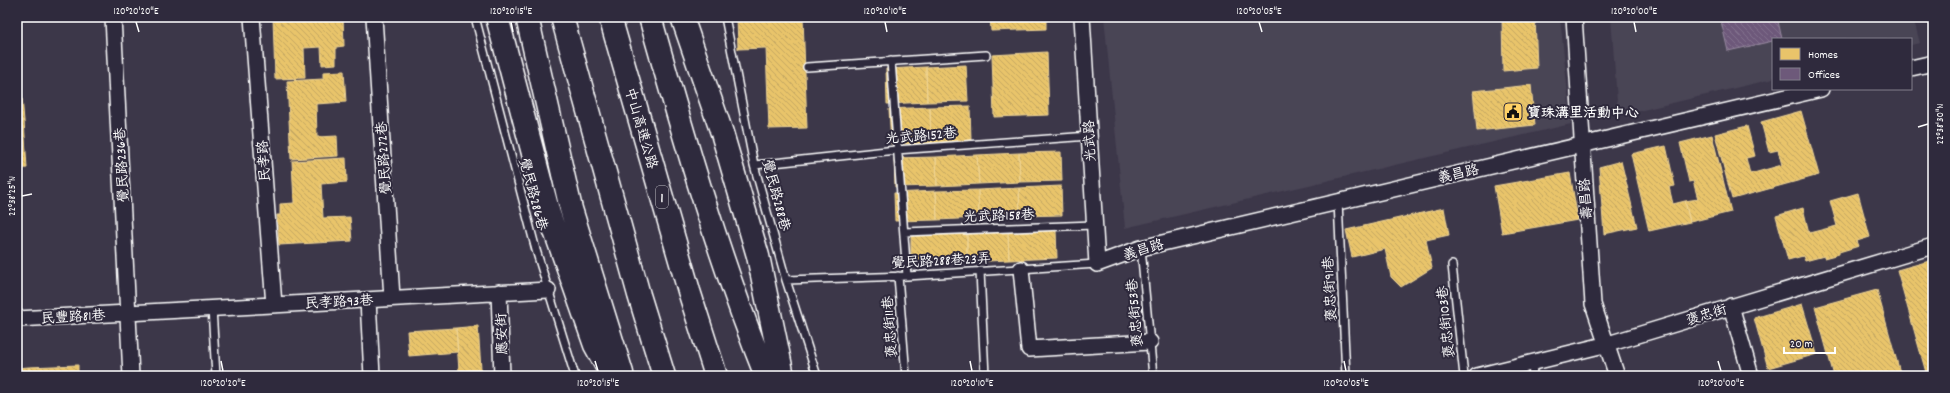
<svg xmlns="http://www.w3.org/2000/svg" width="1950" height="393" viewBox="0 0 1950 393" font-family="Dekko,'LXGW WenKai TC',sans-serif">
<defs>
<pattern id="homes-back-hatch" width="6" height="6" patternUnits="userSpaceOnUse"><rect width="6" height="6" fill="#e9c46a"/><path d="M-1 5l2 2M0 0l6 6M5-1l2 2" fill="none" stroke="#c2a662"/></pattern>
<pattern id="offices-back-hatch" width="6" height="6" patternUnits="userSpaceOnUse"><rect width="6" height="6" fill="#6d597a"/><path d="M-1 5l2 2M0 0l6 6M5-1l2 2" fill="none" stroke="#83728e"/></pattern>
</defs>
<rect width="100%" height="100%" fill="#3c3749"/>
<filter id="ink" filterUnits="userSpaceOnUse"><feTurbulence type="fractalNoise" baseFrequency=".025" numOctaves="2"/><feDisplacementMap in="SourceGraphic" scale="8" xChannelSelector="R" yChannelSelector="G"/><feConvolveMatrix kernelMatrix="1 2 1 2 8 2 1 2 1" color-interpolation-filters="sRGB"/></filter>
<g filter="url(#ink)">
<path fill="#494455" d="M1104,17H1560L1571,124L1125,228Z
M1611,17H1913L1920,43L1911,45V39H1773V79L1618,116Z"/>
<path fill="url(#homes-back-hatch)" stroke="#f0d697" d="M273,17H343L344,46L336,47V64L322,65L321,47L304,48L305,78L275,79Z
M737,17H803L807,128L769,129L766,48L738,49Z
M990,17H1046V29L991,31Z
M1502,17H1535L1537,68L1503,71Z
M17,34L20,74H17Z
M1047,52L1049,115L994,117L992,55Z
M966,65L968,101L927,102L926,67Z
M926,67L927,102L887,104L886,69Z
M344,71L346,102L316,104L317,137L337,136L338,156L291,159L287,81L323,79V72Z
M17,74H20L24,121H17Z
M1531,85L1535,125L1477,131L1473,91Z
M970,106L971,141L931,143L930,107Z
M930,107L931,143L891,144L889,109Z
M1801,111L1819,175L1732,199L1715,134L1747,126L1755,156L1746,158L1750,174L1782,165L1778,150L1769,152L1761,122Z
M17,121H24L27,168L17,169Z
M1712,135L1731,212L1690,222L1685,201L1698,199L1693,181L1689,182L1680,143Z
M1666,146L1675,186L1669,187L1673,204L1685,201L1690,222L1649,231L1631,154Z
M1061,152L1062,181L1020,182L1019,153Z
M1019,153L1020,182L979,184L977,155Z
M977,155L979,184L937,186L936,157Z
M936,157L937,186L895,187L894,158Z
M346,158L347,182L321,184L323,218L350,217L352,241L279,245L277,215H280V204L294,203L292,161Z
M1621,161L1637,227L1604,234L1599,167Z
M1570,173L1578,220L1502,233L1494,186Z
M1061,186L1062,215L1020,216L1019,188Z
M1019,188L1020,216L979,218L978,190Z
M978,190L979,218L937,220L936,191Z
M936,191L937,220L895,221L894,193Z
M1858,193L1870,237L1857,241L1859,246L1839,252V254L1824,258V256L1805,261L1803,256L1788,260L1776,216L1803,208L1809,233L1837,226L1830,201Z
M1444,208L1449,235L1426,240L1432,268L1401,287L1391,277L1385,249L1352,257L1346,230Z
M1056,230L1057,258L1009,260L1008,231Z
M1008,231L1009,260L967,262V233Z
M967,233V262L911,264V235Z
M1933,260V376H1927L1897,270Z
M1877,290L1901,376H1834L1815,307Z
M1802,304L1817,354L1768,368L1754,318Z
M478,326L481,369L459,371L456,328Z
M456,328L458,352L409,356L407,331Z
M78,365V376H29V367Z
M29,367V376H17V368Z
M481,369L482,376H459V371Z"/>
<path fill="url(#offices-back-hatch)" stroke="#998ba2" d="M1720,17H1777L1782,39H1773V41L1728,51Z"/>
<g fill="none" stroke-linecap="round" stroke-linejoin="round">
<defs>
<path id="lane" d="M475,17L536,250L575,376
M725,17L754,165L786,280L817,376
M891,61L907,276
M807,67L986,55
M754,165L896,150L1089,136
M1338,201L1346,376
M904,232L1094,225
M1141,248L1153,376
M1452,265L1464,376
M980,271L985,376
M898,276L906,376
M786,280L907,276L1097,264
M212,308L216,376
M1532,362L1533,376"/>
<path id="street" d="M113,17L131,376
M252,17L274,305
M374,17L392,298
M1082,17L1097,264L1141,248L1821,89
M1574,17L1593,304L1617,376
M1911,68L1933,63
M1021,269L1029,349L1150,342
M499,292L502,376
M368,300L372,376
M1731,306L1751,376
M17,319L548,290
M1477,376L1608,344L1933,246"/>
<path id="highway" d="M497,17L549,214L595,345L612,376
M527,17L571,209L622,373
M562,17L639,295L664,376
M610,17L689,291L716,376
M650,17C684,138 719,259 766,376
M682,17L722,133L758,256L783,376"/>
</defs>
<use href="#lane" stroke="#fff" stroke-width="10"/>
<use href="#street" stroke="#fff" stroke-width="18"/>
<use href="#highway" stroke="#fff" stroke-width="25"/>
<use href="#lane" stroke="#2f2a3d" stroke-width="7"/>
<use href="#street" stroke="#2f2a3d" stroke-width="15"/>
<use href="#highway" stroke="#2f2a3d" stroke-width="22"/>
</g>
</g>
<path fill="none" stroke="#fff" stroke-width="1.5" d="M136,22L139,32M511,22L513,32M885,22L887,32M1259,22L1262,32M1634,22L1636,32M1918,127L1928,124M22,196L32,194M221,361L223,371M595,361L598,371M970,361L972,371M1344,361L1346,371M1718,361L1721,371"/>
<defs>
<symbol id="civic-square" viewBox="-11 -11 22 22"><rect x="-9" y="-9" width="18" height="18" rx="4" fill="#ffd166" stroke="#2f2a3d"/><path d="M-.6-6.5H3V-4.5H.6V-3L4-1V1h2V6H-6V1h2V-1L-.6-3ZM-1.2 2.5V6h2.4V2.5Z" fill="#111"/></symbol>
</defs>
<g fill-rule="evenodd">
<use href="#civic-square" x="1502" y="101" width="22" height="22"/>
</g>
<g text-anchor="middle" stroke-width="4" stroke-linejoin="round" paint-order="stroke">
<rect fill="#2f2a3d" stroke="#c1bfc5" stroke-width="1" x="656" y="186" width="12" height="22" rx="3"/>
<g font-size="13" font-weight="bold" fill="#fff">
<text x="662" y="202">1</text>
</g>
<g font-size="14" font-weight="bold" fill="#fff" stroke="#2f2a3d" text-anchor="start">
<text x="1527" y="117">寶珠溝里活動中心</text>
</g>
<g font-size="14" fill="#fff" stroke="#2f2a3d">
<text transform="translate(642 128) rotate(74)" y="5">中山高速公路</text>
<text transform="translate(921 135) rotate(-5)" y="5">光武路152巷</text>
<text transform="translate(1089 141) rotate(-93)" y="5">光武路</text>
<text transform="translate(383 158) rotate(-94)" y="5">覺民路272巷</text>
<text transform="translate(263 161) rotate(-94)" y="5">民孝路</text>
<text transform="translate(121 165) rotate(-93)" y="5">覺民路236巷</text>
<text transform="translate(1458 173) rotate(-13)" y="5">義昌路</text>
<text transform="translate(534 194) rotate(75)" y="5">覺民路286巷</text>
<text transform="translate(777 195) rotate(75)" y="5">覺民路288巷</text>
<text transform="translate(1585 199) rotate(-94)" y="5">壽昌路</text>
<text transform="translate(999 215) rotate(-2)" y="5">光武路158巷</text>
<text transform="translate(1143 249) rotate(-17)" y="5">義昌路</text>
<text transform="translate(941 260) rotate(-3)" y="5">覺民路288巷23弄</text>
<text transform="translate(1329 289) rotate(-93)" y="5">褒忠街91巷</text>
<text transform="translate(339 301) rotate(-3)" y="5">民孝路93巷</text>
<text transform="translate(1134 313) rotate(-95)" y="5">褒忠街53巷</text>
<text transform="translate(1706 314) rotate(-17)" y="5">褒忠街</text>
<text transform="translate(73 316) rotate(-3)" y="5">民豐路81巷</text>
<text transform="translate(1445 322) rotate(-96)" y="5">褒忠街103巷</text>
<text transform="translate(889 327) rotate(-94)" y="5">褒忠街11巷</text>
<text transform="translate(501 334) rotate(-92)" y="5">應安街</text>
</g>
</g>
<rect width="1950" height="393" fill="none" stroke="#2f2a3d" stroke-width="44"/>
<rect x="1772" y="38" width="140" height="52" fill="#2f2a3d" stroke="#827f8b"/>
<rect x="1780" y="48" width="20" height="12" fill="#e9c46a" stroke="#827f8b"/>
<text x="1808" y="58" font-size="12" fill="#ffffff">Homes</text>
<rect x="1780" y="68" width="20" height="12" fill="#6d597a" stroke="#827f8b"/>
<text x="1808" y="78" font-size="12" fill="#ffffff">Offices</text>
<path d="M1784 347v6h51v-6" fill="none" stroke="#ffffff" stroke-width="2"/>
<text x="1790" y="347" font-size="12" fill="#ffffff" stroke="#2f2a3d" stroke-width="3" paint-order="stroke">20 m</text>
<rect x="22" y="22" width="1906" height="349" fill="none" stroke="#fff" stroke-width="1.5"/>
<g font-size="10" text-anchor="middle" fill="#fff">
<text x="136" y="14">120°20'20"E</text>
<text x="511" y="14">120°20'15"E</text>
<text x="885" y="14">120°20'10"E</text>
<text x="1259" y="14">120°20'05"E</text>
<text x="1634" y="14">120°20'00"E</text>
<text transform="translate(1939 124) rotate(-90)" y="4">22°38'30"N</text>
<text transform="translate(11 196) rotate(-90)" y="4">22°38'25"N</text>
<text x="223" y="386">120°20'20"E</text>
<text x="598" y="386">120°20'15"E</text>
<text x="972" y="386">120°20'10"E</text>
<text x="1346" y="386">120°20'05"E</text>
<text x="1721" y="386">120°20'00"E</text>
</g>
</svg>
